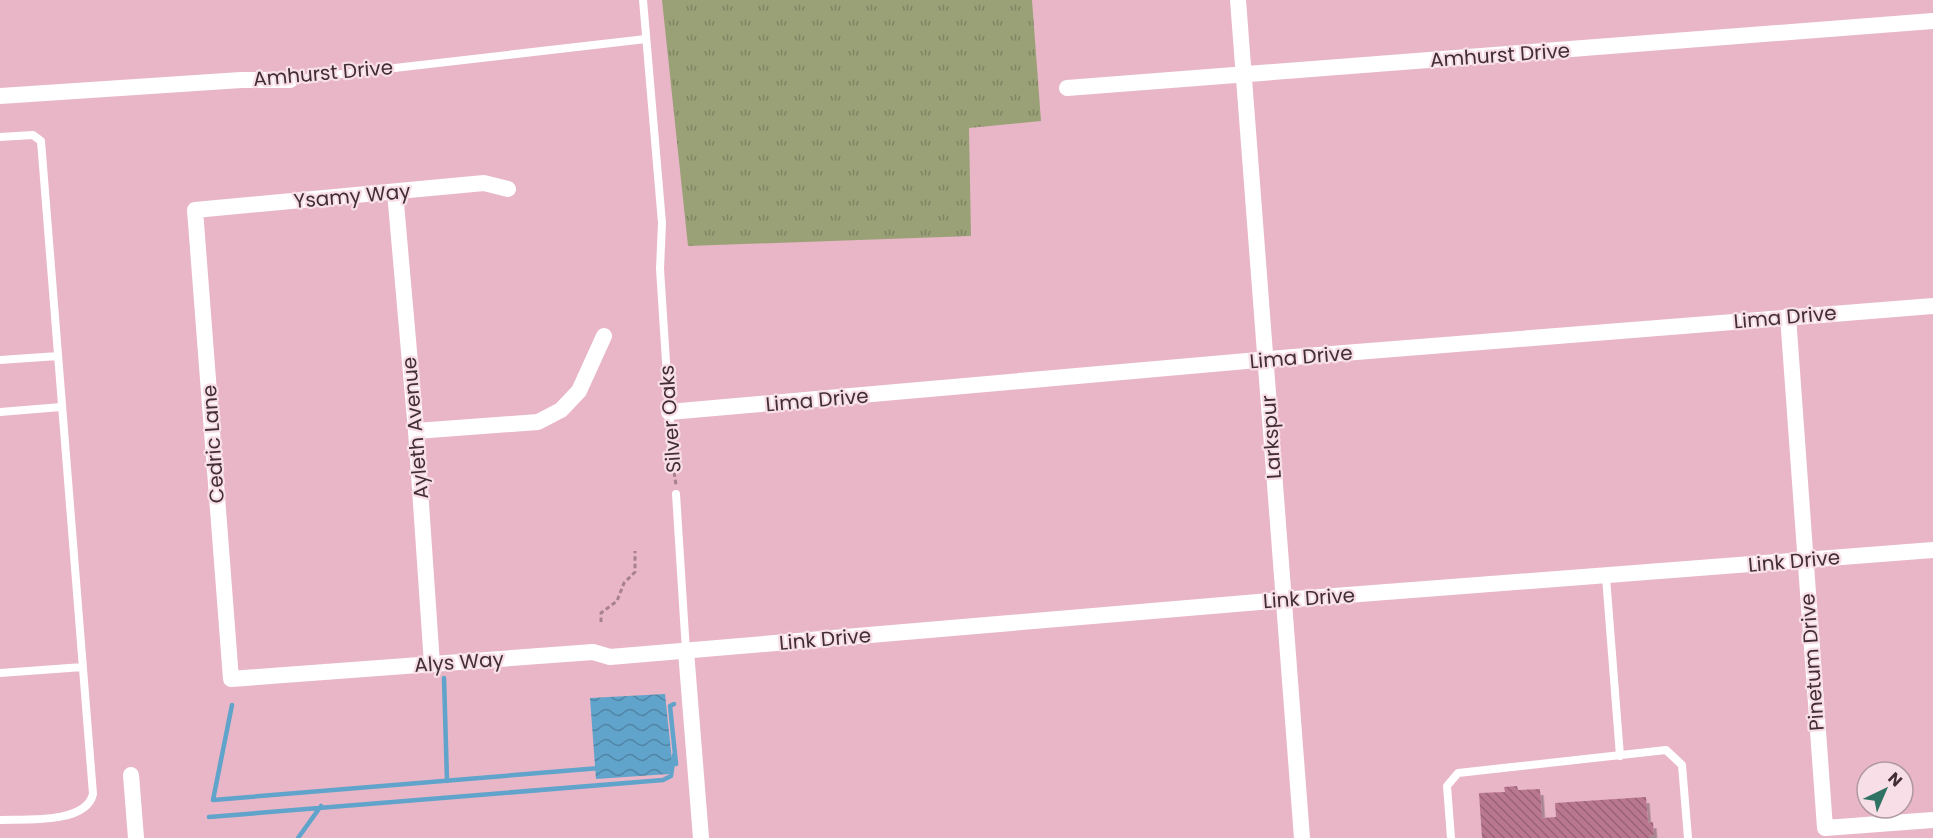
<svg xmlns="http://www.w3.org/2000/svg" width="1933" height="838" viewBox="0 0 1933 838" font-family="Poppins,sans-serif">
<defs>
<pattern id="grass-tufts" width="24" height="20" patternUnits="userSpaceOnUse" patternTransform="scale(1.5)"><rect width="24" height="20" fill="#9aa177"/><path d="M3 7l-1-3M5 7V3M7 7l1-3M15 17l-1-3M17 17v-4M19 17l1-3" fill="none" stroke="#7f8462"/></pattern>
<pattern id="water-waves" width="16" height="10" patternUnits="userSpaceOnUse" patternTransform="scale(1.5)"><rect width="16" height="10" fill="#60a3cb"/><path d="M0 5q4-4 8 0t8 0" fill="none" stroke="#5185a6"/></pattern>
<pattern id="building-back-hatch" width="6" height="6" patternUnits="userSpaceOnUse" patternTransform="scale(1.5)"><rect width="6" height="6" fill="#ba7790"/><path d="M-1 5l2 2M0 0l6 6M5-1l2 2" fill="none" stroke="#996276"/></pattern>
<filter id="shadow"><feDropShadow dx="3.5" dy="6" stdDeviation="0" flood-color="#0004"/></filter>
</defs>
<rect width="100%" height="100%" fill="#e8b6c7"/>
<path fill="url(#grass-tufts)" d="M662,0H1032L1041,121L969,128L971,236L688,246Z"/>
<path fill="url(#water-waves)" d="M665,694L672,761L669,774L596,779L590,698Z"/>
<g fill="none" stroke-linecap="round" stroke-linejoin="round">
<path stroke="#60a3cb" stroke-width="4.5" d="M444,678L447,781
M232,705L213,800L600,768
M209,817L663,780L671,776L674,755L676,764L670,706L674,704
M298,838L321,806"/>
</g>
<path fill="url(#building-back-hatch)" filter="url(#shadow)" d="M1517,786L1518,790L1540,789L1542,818L1556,817L1555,803L1646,797L1648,823L1653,822L1654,835L1649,836V838H1482L1479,793L1505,792L1504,787Z"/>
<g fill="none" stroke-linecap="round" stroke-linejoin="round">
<path stroke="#a7818e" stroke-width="3" stroke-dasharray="4.5 3" stroke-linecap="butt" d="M673,465L676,485
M601,622V613L617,601L624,583L635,572V551"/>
<path stroke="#fff" stroke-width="8" d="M643,0L662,223L660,269L672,454
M290,80L646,39
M0,137L33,135L41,141L93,794C86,824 26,819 0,820
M0,360L58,356
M0,412L61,407
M676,494L686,651
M1606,577L1620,756
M0,673L83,667
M1451,838L1447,786L1458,773L1666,750L1682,765L1688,838"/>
<path stroke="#fff" stroke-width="16" d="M1238,0L1302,838
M1067,88L1933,21
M0,96L241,80H290
M508,189L484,183L195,210L231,679L593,652L610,657L1282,600L1933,550
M395,192L416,431L432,664
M1788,316L1825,828L1933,820
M669,412L1281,358L1933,306
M416,431L538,422L561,410L579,391L604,336
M686,651L701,838
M131,775L136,838"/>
</g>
<g text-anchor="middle" stroke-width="4.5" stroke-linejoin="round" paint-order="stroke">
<g font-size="20" fill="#422e35" stroke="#f8dee7">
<text transform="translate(1500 55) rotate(-4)" y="7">Amhurst Drive</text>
<text transform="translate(323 73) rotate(-5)" y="7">Amhurst Drive</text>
<text transform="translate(352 196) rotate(-5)" y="7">Ysamy Way</text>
<text transform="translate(1785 317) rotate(-5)" y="7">Lima Drive</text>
<text transform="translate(1301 357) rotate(-5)" y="7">Lima Drive</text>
<text transform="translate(817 400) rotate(-5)" y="7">Lima Drive</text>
<text transform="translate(670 419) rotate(-94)" y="7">Silver Oaks</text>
<text transform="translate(415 428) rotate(-95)" y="7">Ayleth Avenue</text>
<text transform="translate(1271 437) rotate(-94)" y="7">Larkspur</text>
<text transform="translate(213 444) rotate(-94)" y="7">Cedric Lane</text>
<text transform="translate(1794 561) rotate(-5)" y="7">Link Drive</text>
<text transform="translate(1309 598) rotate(-4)" y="7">Link Drive</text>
<text transform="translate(825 639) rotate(-5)" y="7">Link Drive</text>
<text transform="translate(459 662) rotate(-4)" y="7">Alys Way</text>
<text transform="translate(1812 662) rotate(-94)" y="7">Pinetum Drive</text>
</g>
</g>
<g transform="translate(1885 790) rotate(44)"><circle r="28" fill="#f8dee7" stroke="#af98a0" stroke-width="1.5"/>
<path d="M0-4.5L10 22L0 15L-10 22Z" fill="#307263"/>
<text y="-9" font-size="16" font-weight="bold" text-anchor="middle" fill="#422e35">N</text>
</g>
</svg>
